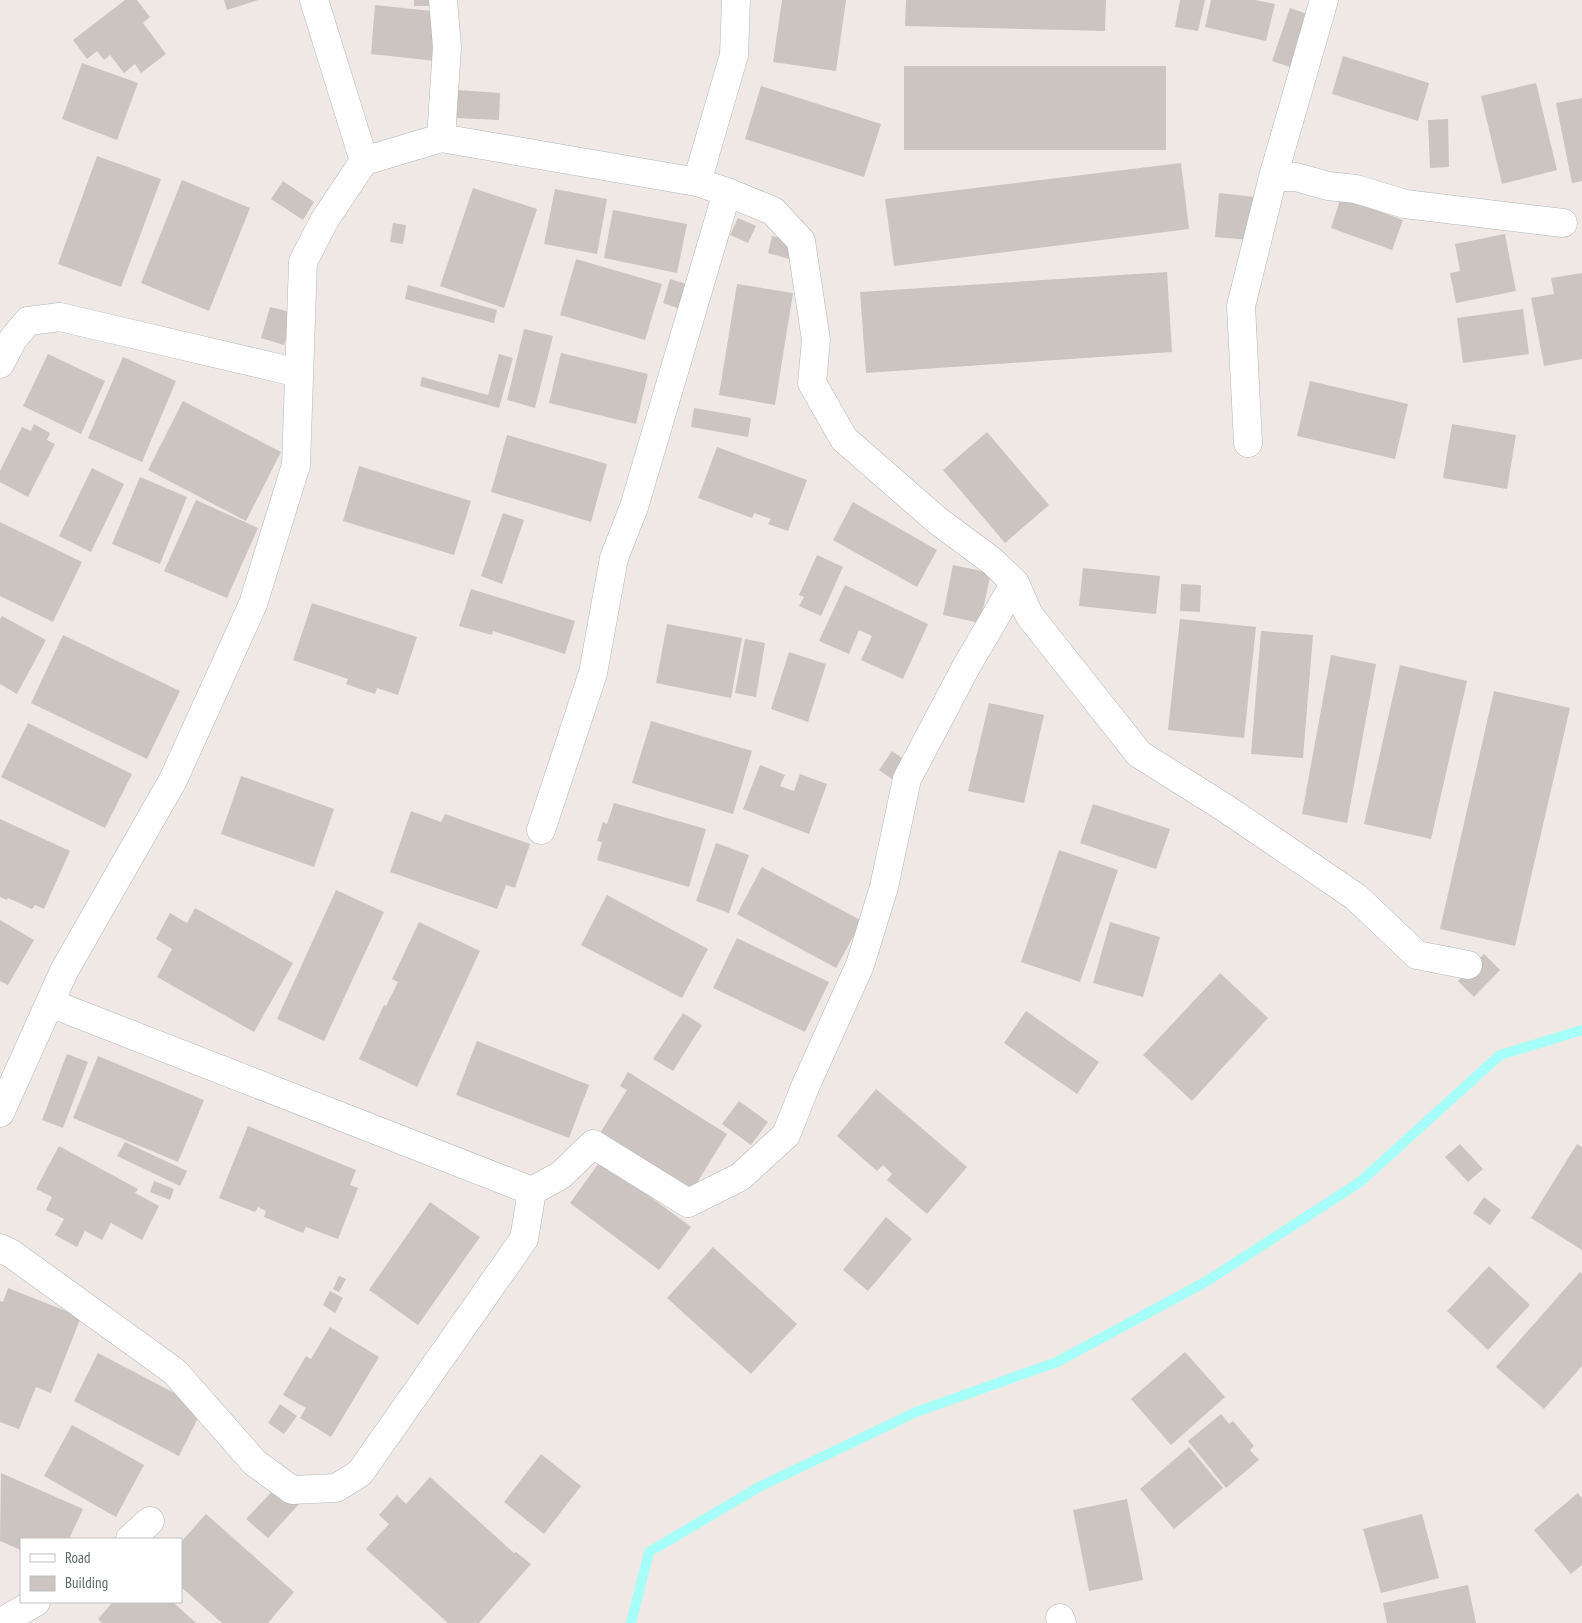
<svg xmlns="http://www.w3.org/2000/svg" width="1582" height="1623" viewBox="0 0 1582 1623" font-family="'PT Sans Narrow',sans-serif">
<rect width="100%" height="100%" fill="#f0e8e4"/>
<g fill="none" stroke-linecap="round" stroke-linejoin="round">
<path stroke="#a6fff8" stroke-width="10" d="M631,1623L649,1552L759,1487L916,1412L1057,1362L1207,1281L1360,1182L1500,1055L1582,1030"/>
</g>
<path fill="#cbc4c1" d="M125,0H137L150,17L143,23L166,54L141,73L135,64L124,73L110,55L104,60L97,51L87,59L73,40Z
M224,0H258L227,10Z
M414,0H439V6H414Z
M782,0H846L836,71L773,62Z
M906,0H1106L1105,31L905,26Z
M1180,0H1205L1198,31L1175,27Z
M1211,0H1255L1275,4L1266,41L1205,27Z
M375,5L441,12L436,61L371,54Z
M1290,8L1307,14L1290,67L1272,61Z
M1343,56L1429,83L1418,121L1332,94Z
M82,63L138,83L117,140L62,119Z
M904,66H1166V150H904Z
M1536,83L1557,170L1502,184L1481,96Z
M761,86L881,124L864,177L745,139Z
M457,90L500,93L499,120L455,118Z
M1582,98V181L1572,183L1556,103Z
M1448,119L1449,167L1430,168L1428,120Z
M97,156L161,179L121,287L58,264Z
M1181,163L1189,229L894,266L885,199Z
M182,180L250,208L209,311L141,283Z
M283,181L314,202L303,220L271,199Z
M473,188L537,209L504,308L440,286Z
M555,189L607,199L597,254L544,244Z
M1219,193L1255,197L1250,240L1215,237Z
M1341,197L1403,220L1392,250L1331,228Z
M613,210L687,224L677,273L604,258Z
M738,218L756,226L748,243L730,235Z
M393,223L406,225L403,244L390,242Z
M1505,234L1516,291L1456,303L1450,273L1460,271L1455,244Z
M772,236L794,241L789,259L768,253Z
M576,259L662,284L645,340L560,315Z
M1167,272L1172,352L866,373L860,292Z
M1582,273V359L1544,366L1531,298L1554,294L1551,278Z
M670,279L693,286L686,311L663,303Z
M737,284L793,293L775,405L719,395Z
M408,285L497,310L494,323L405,299Z
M270,307L294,313L284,345L261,338Z
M1523,309L1529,354L1463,363L1457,318Z
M524,329L553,336L535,408L507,400Z
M561,353L648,374L636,424L549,403Z
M48,354L105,381L81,434L23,406Z
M499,354L513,358L499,408L420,386L422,377L488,395Z
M123,357L176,381L142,462L88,438Z
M1310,381L1408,404L1395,459L1297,436Z
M183,401L281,452L246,521L148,470Z
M694,408L751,418L748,437L691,427Z
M34,424L50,433L47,440L55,444L28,497L0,482V471L22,427L31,431Z
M1452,424L1516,435L1507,489L1443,478Z
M987,432L1049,505L1005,543L943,470Z
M507,435L607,464L591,522L491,492Z
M717,447L807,480L788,531L768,524L771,519L754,513L752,518L698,498Z
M359,466L471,501L454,555L343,521Z
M92,468L124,484L91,552L59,536Z
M140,477L187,497L160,564L112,544Z
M196,500L258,528L227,598L164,571Z
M853,502L937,550L917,587L833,540Z
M503,513L524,520L502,584L481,576Z
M0,522L82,562L53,622L0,596Z
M817,555L843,567L821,616L799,606L804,597L799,595Z
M953,565L991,573L980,623L943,615Z
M1083,568L1160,576L1156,614L1079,606Z
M1181,584L1201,585L1200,612L1180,611Z
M845,585L928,624L903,679L861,660L872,636L859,630L849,654L819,641Z
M471,589L575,621L565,654L493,631L492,635L459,626Z
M312,603L417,637L398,695L377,688L375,694L346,684L348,679L293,660Z
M2,616L46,640L17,694L0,684V619Z
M1180,619L1256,627L1244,738L1168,730Z
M667,624L742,638L731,698L656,683Z
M1261,631L1313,635L1303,758L1251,754Z
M63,635L180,691L147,759L31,703Z
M745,639L765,643L756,697L735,693Z
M789,652L826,664L808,722L771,709Z
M1331,655L1376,664L1347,823L1302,814Z
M1400,665L1467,681L1431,839L1364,824Z
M1494,691L1570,708L1515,946L1440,929Z
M989,703L1044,715L1024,803L968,791Z
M651,721L752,751L733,814L632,783Z
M28,723L132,774L105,828L1,777Z
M892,751L912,765L899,784L879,770Z
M760,765L785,775L780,786L794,791L800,774L827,784L809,834L743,809Z
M241,776L334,809L314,867L221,834Z
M614,803L706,829L689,887L597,860L602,842L597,841L603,822L607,824Z
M1093,804L1170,829L1156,869L1080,843Z
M411,811L441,822L445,814L530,844L515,888L506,885L497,909L390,872Z
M0,819L70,851L44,909L35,905L32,909L8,898L7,900L0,897Z
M716,843L749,855L729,913L696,901Z
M1059,850L1118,870L1080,982L1021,962Z
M762,867L862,921L836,968L737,914Z
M336,890L384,912L324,1041L277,1019Z
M607,895L708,949L682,998L581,945Z
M195,908L293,963L254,1032L157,977L172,949L156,939L170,913L187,923Z
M0,920L34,940L8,985L0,981Z
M419,922L480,951L417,1087L359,1059L384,1005L386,1006L398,982L392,979Z
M1110,922L1160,937L1143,997L1093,983Z
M737,938L829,982L805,1032L713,988Z
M1484,954L1500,970L1474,997L1458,981Z
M1220,973L1268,1018L1192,1101L1143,1055Z
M1026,1011L1099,1062L1077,1094L1004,1043Z
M683,1013L702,1025L673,1071L653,1059Z
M477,1041L589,1085L569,1138L456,1095Z
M67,1054L88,1062L63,1128L42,1120Z
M98,1056L204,1100L178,1162L73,1118Z
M628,1072L727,1134L692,1191L600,1133L627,1090L620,1086Z
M876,1089L967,1167L927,1214L887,1180L892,1174L883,1165L877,1171L837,1136Z
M739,1101L768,1122L751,1145L722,1124Z
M248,1126L356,1170L350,1185L358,1188L338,1239L306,1227L303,1233L264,1217L266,1211L258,1207L255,1212L219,1198Z
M125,1142L187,1171L180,1186L117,1156Z
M1460,1144L1483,1169L1468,1182L1445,1157Z
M1577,1144L1582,1147V1250L1531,1218Z
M59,1146L138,1189L135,1193L159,1206L142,1240L111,1223L102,1240L85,1231L77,1247L55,1235L64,1219L46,1210L52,1197L36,1189Z
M601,1160L691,1227L659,1270L570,1203Z
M154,1181L174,1189L170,1200L150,1192Z
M1484,1197L1501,1210L1490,1225L1473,1213Z
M430,1202L480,1237L418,1325L369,1290Z
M886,1217L912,1239L868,1291L843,1270Z
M713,1247L797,1324L751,1374L667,1298Z
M1489,1266L1530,1305L1488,1350L1447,1311Z
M1580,1272L1582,1274V1366L1544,1409L1496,1367Z
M339,1276L346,1279L339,1292L333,1289Z
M8,1288L81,1317L51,1393L36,1387L19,1429L0,1422V1301L3,1302Z
M330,1291L343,1298L335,1313L323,1305Z
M330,1327L379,1357L331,1437L300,1418L306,1408L283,1395L306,1356L311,1359Z
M1185,1352L1225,1397L1171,1445L1131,1399Z
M98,1353L203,1408L179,1456L74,1401Z
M280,1404L297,1416L284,1434L268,1423Z
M1221,1414L1229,1424L1233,1421L1254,1446L1250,1450L1259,1460L1226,1488L1188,1441Z
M72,1425L144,1465L116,1517L44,1476Z
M1189,1447L1223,1488L1174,1529L1140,1489Z
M541,1454L581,1486L544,1534L504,1502Z
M1,1473L83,1509L69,1539H21V1550L0,1541Z
M430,1477L514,1553L516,1552L531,1564L479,1623H448L366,1549L389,1524L379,1515L397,1495L406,1504Z
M279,1484L300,1503L268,1538L246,1519Z
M1578,1493L1582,1498V1565L1571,1574L1534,1530Z
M1127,1499L1143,1580L1089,1591L1073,1510Z
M206,1514L294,1592L268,1623H222L181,1587V1542Z
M1422,1514L1439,1578L1381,1593L1363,1529Z
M1468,1585L1476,1623H1387L1383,1603Z
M113,1602H173L196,1623H102L98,1619Z"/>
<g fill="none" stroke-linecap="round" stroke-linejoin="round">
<defs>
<path id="street" d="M314,0L364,161
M441,138L447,47L443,0
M1273,177H1296L1328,186L1356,189L1405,204L1563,223
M697,182L734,55L736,0
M0,364L13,339L28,321L60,317L299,373
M1248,443L1241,306L1273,177L1324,0
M541,830L593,673L614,558L634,507L727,192
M50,1003L532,1191
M0,1113L64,971L173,780L253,604L296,465L303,262L324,221L364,161L441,138L697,182L727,192L773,211L801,241L816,340L812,383L844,439L938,521L992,561L1015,583L1029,615L1139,754L1225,808L1356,897L1417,955L1468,965
M0,1248L12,1254L175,1372L255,1463L292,1490L336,1488L360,1473L524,1239L532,1191L561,1175L593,1144L688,1203L740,1177L786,1135L805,1087L860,965L884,887L907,779L966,667L1015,583
M130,1539L150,1521
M1060,1618L1062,1623
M5,1620L36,1602"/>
</defs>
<use href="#street" stroke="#b0b7b9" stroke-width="29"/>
<use href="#street" stroke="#fff" stroke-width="28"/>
</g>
<rect x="20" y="1538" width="162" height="65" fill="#ffffff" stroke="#bec2c2"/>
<rect x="30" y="1554" width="25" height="8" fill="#ffffff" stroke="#bec2c2"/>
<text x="65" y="1563" font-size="15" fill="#5c6667">Road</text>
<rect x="30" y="1576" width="25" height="15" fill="#cbc4c1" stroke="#bec2c2"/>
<text x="65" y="1588" font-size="15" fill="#5c6667">Building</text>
</svg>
